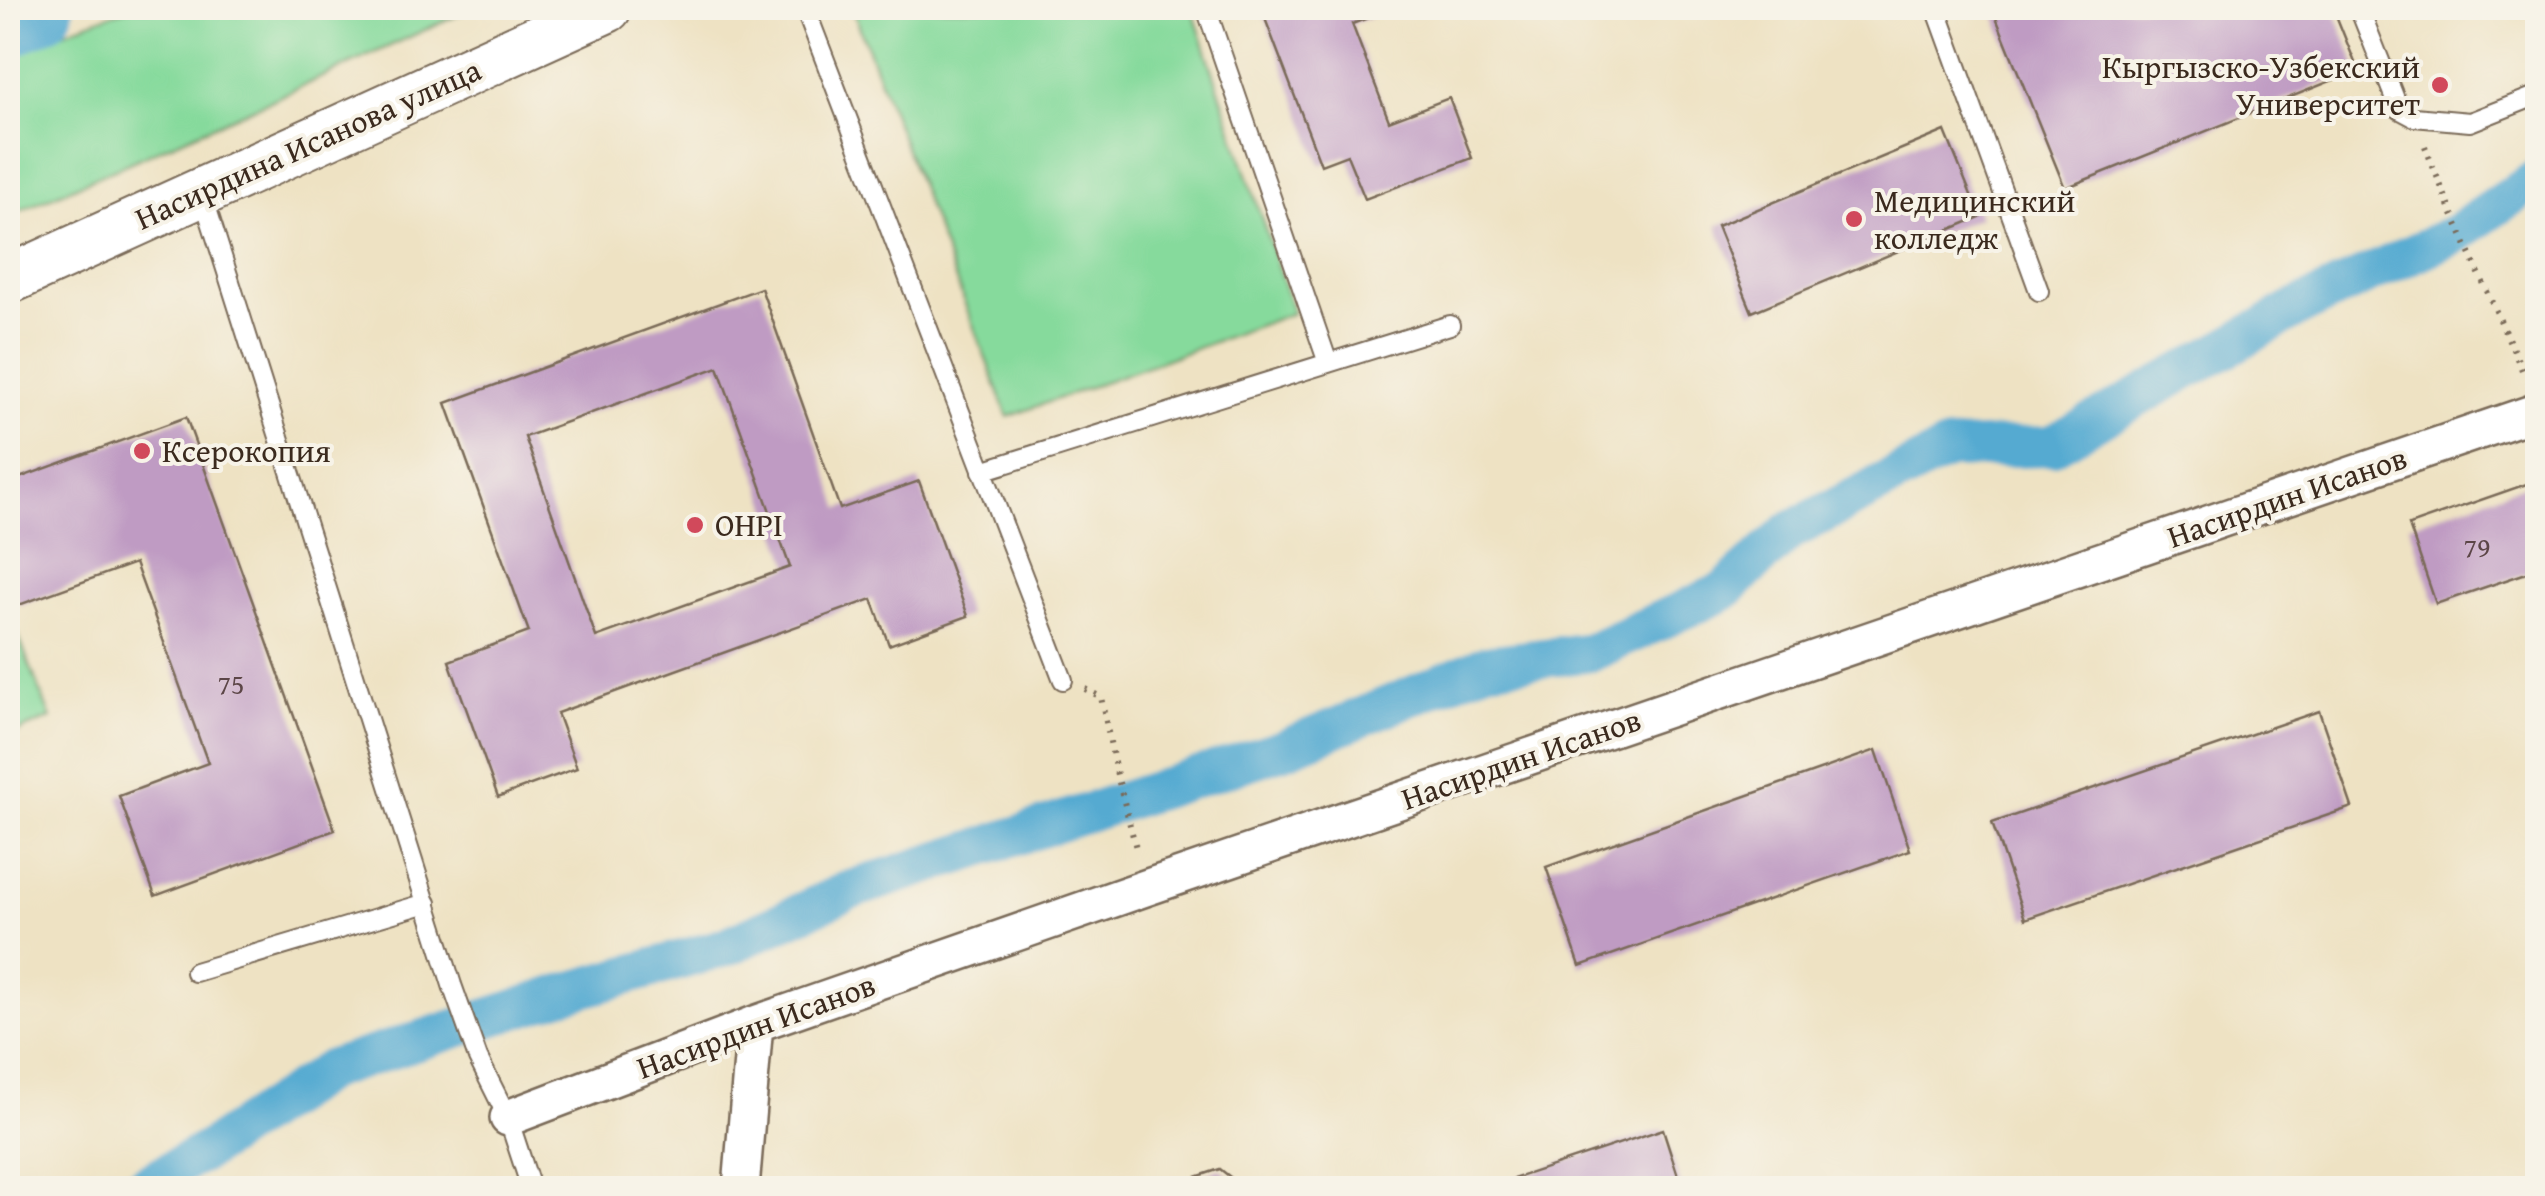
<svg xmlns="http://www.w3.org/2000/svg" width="2545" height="1196" viewBox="0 0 2545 1196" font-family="'Gentium Book Plus',serif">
<rect width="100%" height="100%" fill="#f7f3e8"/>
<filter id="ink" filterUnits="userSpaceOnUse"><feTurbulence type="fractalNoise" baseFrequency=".01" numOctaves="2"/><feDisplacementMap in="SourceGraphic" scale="20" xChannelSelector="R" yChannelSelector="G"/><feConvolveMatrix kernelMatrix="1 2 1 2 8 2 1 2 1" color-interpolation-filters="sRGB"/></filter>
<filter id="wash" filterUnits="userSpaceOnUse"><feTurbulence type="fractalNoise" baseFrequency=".0048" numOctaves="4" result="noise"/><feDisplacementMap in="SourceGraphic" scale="40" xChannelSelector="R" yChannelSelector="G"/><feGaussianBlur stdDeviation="2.25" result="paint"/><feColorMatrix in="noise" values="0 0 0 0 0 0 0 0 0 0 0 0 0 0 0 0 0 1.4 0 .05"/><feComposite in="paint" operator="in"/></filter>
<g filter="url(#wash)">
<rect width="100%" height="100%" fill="#eee2c3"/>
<path fill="#86da9c" stroke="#60825d" stroke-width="2.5" d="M128,8H473L267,102L8,216V52Z
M861,8H1192L1293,313L1008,417L853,10Z
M8,611L51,718L8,736Z"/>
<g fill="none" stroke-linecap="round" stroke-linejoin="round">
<path stroke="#55aad1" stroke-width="40" d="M139,1188L209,1149L331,1069L562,994L726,947L847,891L1284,749L1486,665L1591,652L1723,592L1790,531L1948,449L2051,446L2299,307L2457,233L2538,178"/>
<path stroke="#55aad1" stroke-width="70" d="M8,23L39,8"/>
</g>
<g id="blocks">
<path fill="#bf9bc3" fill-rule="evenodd" d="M1261,8H1394L1352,24L1389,121L1449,98L1472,158L1365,199L1347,155L1321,165Z
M1992,8H2333L2358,70L2065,188Z
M1945,131L1980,217L1752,312L1717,226Z
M761,288L840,509L919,481L968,616L889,645L872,599L557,713L577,768L498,797L449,661L529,632L446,403ZM718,367L790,567L596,637L525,437Z
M186,417L335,830L155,896L119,796L208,763L135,563L19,605L8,574V482Z
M2538,480V569L2436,604L2409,525Z
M2319,711L2352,807L2025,919L1992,823Z
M1876,750L1910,850L1580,966L1546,867Z
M1663,1129L1682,1188H1486Z
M1220,1169L1244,1188H1163Z"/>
</g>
</g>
<g filter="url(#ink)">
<use href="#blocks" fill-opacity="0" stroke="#7a6a58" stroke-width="2.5"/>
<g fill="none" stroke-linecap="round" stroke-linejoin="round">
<defs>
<path id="service" d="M805,8L1063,680
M1206,8L1328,363
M1936,8L2039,291
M2359,8L2399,109L2414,117L2470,122L2538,95
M202,193L452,985L478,1058L508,1118L531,1188
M982,471L1450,325
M195,972L427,903"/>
<path id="minor" d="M508,1118L755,1024L1148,887L2538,411
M741,1188L755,1024"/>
<path id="secondary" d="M8,280L607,8"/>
</defs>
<use href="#service" stroke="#7a6a58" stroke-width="22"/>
<use href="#minor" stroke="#7a6a58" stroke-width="40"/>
<use href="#secondary" stroke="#7a6a58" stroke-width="52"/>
<path stroke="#7a6a58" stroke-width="6" stroke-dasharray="2.5 8" stroke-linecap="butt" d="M2425,146C2455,224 2492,300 2525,377
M1085,689L1101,697L1115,767L1137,852"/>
<use href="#service" stroke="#fff" stroke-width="18"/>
<use href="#minor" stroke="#fff" stroke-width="35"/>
<use href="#secondary" stroke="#fff" stroke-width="48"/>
</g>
</g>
<g fill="#d1495b" stroke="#f7f3e8" stroke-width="4">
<circle cx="2440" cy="85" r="10"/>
<circle cx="1854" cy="219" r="10"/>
<circle cx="142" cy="451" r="10"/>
<circle cx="695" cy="525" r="10"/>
</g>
<g text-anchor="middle" stroke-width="8" stroke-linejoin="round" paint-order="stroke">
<g font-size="28" fill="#5c4647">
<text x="2477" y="557">79</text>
<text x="231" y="694">75</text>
</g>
<g font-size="32" fill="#3b2a1e" stroke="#f7f3e8" text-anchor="start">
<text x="2420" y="78" text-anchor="end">Кыргызско-Узбекский<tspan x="2420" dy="37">Университет</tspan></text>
<text x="1874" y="212">Медицинский<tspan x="1874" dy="37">колледж</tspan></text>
<text x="162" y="462">Ксерокопия</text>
<text x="715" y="536">OHPI</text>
</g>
<g font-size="32" fill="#3b2a1e" stroke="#f7f3e8">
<text transform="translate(308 144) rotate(-24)" y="11">Насирдина Исанова улица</text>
<text transform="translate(2287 497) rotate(-19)" y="11">Насирдин Исанов</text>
<text transform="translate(1521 759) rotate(-19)" y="11">Насирдин Исанов</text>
<text transform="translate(756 1026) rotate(-20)" y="11">Насирдин Исанов</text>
</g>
</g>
<rect width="2545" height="1196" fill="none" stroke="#f7f3e8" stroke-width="40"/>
</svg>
